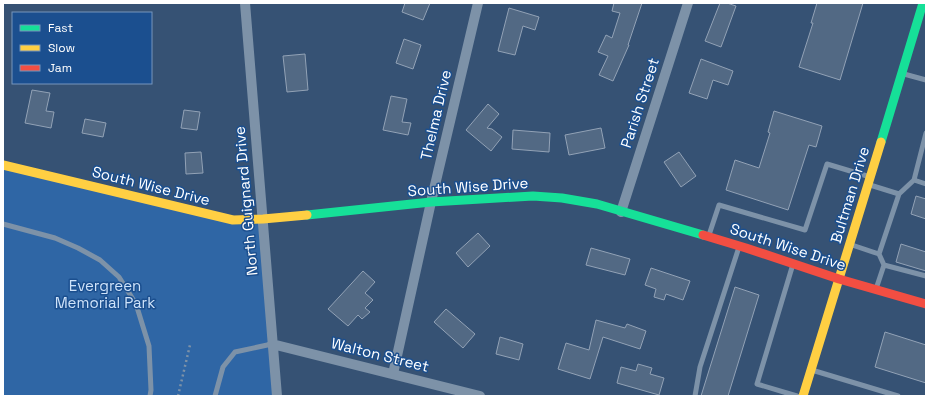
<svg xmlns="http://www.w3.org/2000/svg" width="929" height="399" viewBox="0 0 929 399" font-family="'Space Grotesk',sans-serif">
<rect width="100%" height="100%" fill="#365274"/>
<path fill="#2f66a5" d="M3,165L233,220L263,219L277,396H3Z"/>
<path fill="#526984" stroke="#92a2b6" d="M405,3H430L423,20L402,12Z
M614,3H642L628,45H629L613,81L599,75L608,56L598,52L606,35L612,38L620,13L612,11Z
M720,3H727L736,6L721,47L705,41Z
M817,3H863L840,80L799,67L813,23H811Z
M509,8L539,17L535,30L523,26L515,55L498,51Z
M404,39L421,45L413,69L396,63Z
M305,54L308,90L287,92L283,56Z
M701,59L733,71L728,85L713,80L707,99L689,93Z
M32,90L50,93L46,111L54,112L51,128L25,123Z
M391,96L407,99L402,122L411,123L408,135L383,130Z
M488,104L499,114L487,128L492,129L502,137L491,151L466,130Z
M184,110L200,112L197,130L181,128Z
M774,111L822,126L816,147L809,145L788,210L726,190L735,160L759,168L770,133L768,132Z
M85,119L106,123L103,137L82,133Z
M601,128L605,148L569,155L565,135Z
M513,130L550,133L549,152L512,149Z
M201,152L203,173L186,174L185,153Z
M679,152L696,176L681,187L664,162Z
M916,196L926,199V219L911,214Z
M478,233L490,246L468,267L456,253Z
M901,244L926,252V271L896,262Z
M591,248L630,259L625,275L586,265Z
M651,268L690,281L683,300L666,294L664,300L654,297L656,289L645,285Z
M363,271L375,282L365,293L373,300L365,308L370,312L362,319L358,315L348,326L328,309Z
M735,287L759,295L728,396H701Z
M446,309L475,334L463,348L434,322Z
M596,320L625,328L627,324L646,331L640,349L603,337L590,379L558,369L566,343L589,350Z
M885,332L926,345V383L875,367Z
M500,337L523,344L519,360L496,354Z
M638,364L652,368L650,374L664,378L659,395L617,383L621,367L636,371Z"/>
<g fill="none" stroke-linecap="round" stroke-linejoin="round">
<path stroke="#7d92a8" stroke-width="2.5" stroke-dasharray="2 3" stroke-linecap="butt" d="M178,396L190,345"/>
<path stroke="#7d92a8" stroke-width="5" d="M904,74L926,80
M914,180L926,184
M899,194L914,180L926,133
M3,224L55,238L78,248L100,260L119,277L136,304L149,346L151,390L150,396
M709,235L719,205L805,230L827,164L867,176
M852,245L879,254L899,194L870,185
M793,264L757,384L797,396
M884,265L926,276
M876,289L884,265L879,254
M815,371L898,396
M215,396L223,367L235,352L272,344
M695,396L700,367L739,247"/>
<path stroke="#7d92a8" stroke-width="10" d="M245,3L277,396
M621,212L688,3
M272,344L480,396
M393,374L431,202L478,3"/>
<path stroke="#16e098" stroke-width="9" d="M881,142L923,3
M307,215L431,202L533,196L562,198L597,204L703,235"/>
<path stroke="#ffcf43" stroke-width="9" d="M3,165L233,220L263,219L307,215
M803,396L881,142"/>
<path stroke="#f24e42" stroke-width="9" d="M703,235L746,248L839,279L926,304"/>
</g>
<g text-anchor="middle" stroke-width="3" stroke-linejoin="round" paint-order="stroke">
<g font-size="15" fill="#fff" stroke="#1b4f8f">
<text transform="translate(640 103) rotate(-72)" y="5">Parish Street</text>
<text transform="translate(436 115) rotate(-77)" y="5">Thelma Drive</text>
<text transform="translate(151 186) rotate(14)" y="5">South Wise Drive</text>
<text transform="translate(468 187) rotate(-4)" y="5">South Wise Drive</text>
<text transform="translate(850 195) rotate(-73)" y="5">Bultman Drive</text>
<text transform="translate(246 201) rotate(-95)" y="5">North Guignard Drive</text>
<text transform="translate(788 247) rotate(18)" y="5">South Wise Drive</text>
<text transform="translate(380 355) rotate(14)" y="5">Walton Street</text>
</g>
<g font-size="15" fill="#cfe3fa" stroke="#1b4f8f">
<text x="105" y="291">Evergreen<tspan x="105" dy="17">Memorial Park</tspan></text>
</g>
</g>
<rect width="929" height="399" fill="none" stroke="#ffffff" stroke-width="8"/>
<rect x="12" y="12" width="140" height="72" fill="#1b4f8f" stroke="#7695bc"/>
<rect x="20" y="25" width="20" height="6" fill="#16e098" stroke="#7695bc"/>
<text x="48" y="32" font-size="12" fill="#ffffff">Fast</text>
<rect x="20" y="45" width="20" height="6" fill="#ffcf43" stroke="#7695bc"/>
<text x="48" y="52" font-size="12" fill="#ffffff">Slow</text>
<rect x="20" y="65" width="20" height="6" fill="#f24e42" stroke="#7695bc"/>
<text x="48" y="72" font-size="12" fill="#ffffff">Jam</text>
</svg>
